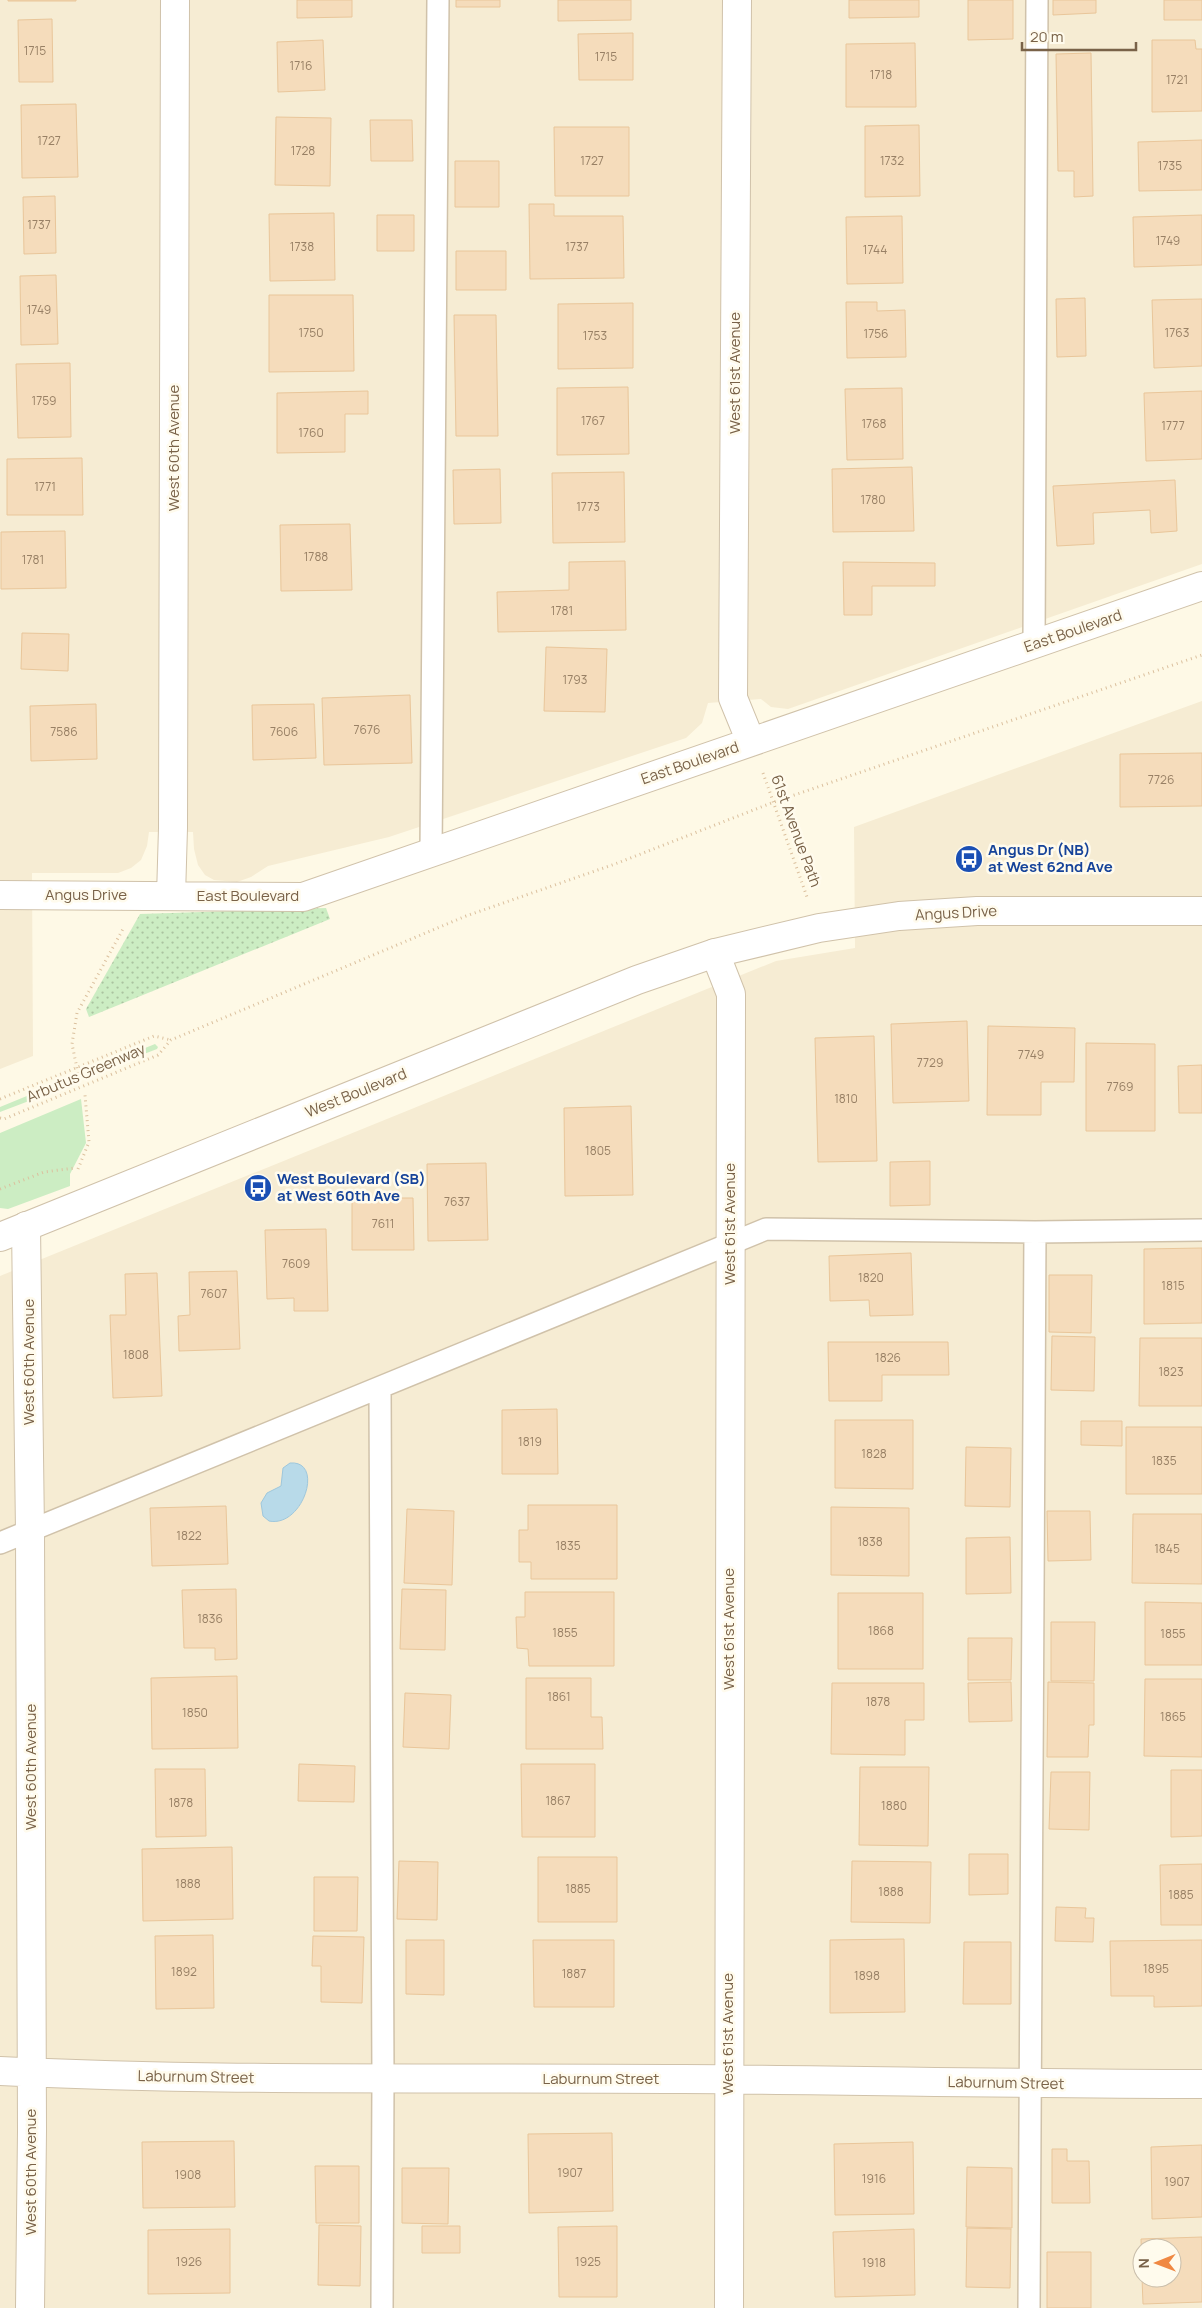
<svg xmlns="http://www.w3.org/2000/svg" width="1202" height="2308" viewBox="0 0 1202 2308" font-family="Manrope,sans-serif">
<defs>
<pattern id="garden-dots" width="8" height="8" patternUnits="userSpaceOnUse" patternTransform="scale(1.25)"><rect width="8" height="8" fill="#ccedc3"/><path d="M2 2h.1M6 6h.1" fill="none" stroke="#aac3a0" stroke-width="1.8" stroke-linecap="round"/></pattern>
</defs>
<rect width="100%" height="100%" fill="#fef9e6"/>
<path fill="#f6ecd3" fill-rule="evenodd" d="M0,0H1202V564L788,709L771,707L761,699L708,703L702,723L686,738L389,837L268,866L251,877L237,882L214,880L205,875L198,865L194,849L193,832H149L147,846L141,860L131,868L118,873H32L33,1056L0,1069Z
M1202,701V2308H0V1276L776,961L855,948L854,827ZM1142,2248H1172V2278H1142Z"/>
<path fill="#ccedc3" d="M155,1044L158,1047L157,1049L92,1074L93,1069Z
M61,1082H64L66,1085L63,1088L0,1112V1107Z
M81,1099L86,1143L70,1174V1186L8,1209L0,1208V1133Z"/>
<path fill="url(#garden-dots)" d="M326,908L330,919L89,1017L86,1009L140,914Z"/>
<path fill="#b8dae9" stroke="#9ec7dc" d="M290,1463C325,1460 303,1528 269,1521L263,1516L261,1503L267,1493L281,1486L283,1468Z"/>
<path fill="#f5dcbb" stroke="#e9c69a" d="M8,0H76V1H8Z
M297,0H352V17L297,18Z
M456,0H500V7H456Z
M558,0H631V20L558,21Z
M849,0H919V17L849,18Z
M968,0H1013V39L968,40Z
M1053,0H1096V13L1053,15Z
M1164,0H1202V20H1164Z
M52,19L53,82H19L18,20Z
M633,33V80H579L578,34Z
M323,40L325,90L278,92L277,42Z
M1152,40H1195L1196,49H1202V111L1152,112Z
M915,43L916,107H846V44Z
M1091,53L1093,196L1074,197V171H1058L1056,54Z
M76,104L78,177L22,178L21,105Z
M276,117L331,118L330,186L275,185Z
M370,120H412L413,161H371Z
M919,125L920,196L865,197V126Z
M554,127H629V196H555Z
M1202,140V190L1139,191L1138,142Z
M455,161H499V207H455Z
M55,196L56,253L24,254L23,197Z
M529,204H554V216H623L624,278L530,279Z
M334,213L335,280L270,281L269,214Z
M377,215H414V251H377Z
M1202,215V265L1134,267L1133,217Z
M902,216L903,283L847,284L846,217Z
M456,251H506V290H456Z
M56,275L58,344L21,345L20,276Z
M269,295H353L354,371L269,372Z
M1085,298L1086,356L1057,357L1056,299Z
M1202,299V366L1154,368L1152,300Z
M846,302H877V311L905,310L906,357L847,358Z
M633,303V368L558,369V304Z
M454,315H496L498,436H456Z
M70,363L71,437L18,438L16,364Z
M628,387L629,454L557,455V388Z
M902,388L903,459L847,460L845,389Z
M368,391V414H345V452L277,453V393Z
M1202,391V459L1146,461L1144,393Z
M82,458L83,515H7V459Z
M912,467L914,531L833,532L832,469Z
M500,469L501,523L454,524L453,470Z
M624,472L625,542L553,543L552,473Z
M1175,480L1177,531L1151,533L1150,510L1093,513L1094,544L1057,546L1053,486Z
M350,524L352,590L281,591L280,525Z
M65,531L66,588L1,589V532Z
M625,561L626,630L498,632L497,592L569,590V562Z
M843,562L935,563V586H872V615H844Z
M22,633L69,634L68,671L21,669Z
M546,647L607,649L605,712L544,711Z
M410,695L412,763L324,765L322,698Z
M96,704L97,759L31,761L30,706Z
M314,704L316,758L253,760L252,705Z
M1202,753V806L1120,807V754Z
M967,1021L969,1101L893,1103L891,1024Z
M988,1026L1075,1028L1074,1082H1041V1115H987Z
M874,1036L877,1161L818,1162L815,1038Z
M1086,1043L1155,1044V1131H1086Z
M1202,1065V1113H1179L1178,1066Z
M631,1106L633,1195L565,1196L564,1108Z
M930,1161V1205L890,1206V1162Z
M486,1163L488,1240L428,1241L427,1164Z
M352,1198H413L414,1250H352Z
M326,1229L328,1311H294V1298L267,1299L265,1230Z
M1202,1248V1323L1144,1324V1249Z
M911,1253L913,1315L870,1316L869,1300L830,1301L829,1256Z
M237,1271L240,1349L179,1351L178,1316L190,1315L189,1272Z
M157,1273L162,1396L113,1398L110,1315H126L125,1274Z
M1049,1275H1092L1091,1333L1049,1332Z
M1052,1336L1095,1337L1094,1391L1051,1390Z
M1140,1338H1202V1406H1139Z
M828,1342H948L949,1375H882V1401H829Z
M557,1409L558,1474H502V1410Z
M835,1420H913V1489L835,1488Z
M1081,1421H1122V1446L1081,1445Z
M1126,1427H1202V1494H1126Z
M966,1447L1011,1448L1010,1507L965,1506Z
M528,1505H617V1579H531V1562H519V1530H528Z
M226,1506L228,1564L152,1566L150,1508Z
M831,1507L909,1508V1576L831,1575Z
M407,1509L454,1511L452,1585L404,1583Z
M1047,1511H1090L1091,1560L1048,1561Z
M1133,1514H1202V1584L1132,1583Z
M1010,1537L1011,1593L966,1594V1538Z
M236,1589L237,1659L215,1660V1648H184L182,1590Z
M402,1589L446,1590L445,1650L400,1649Z
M525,1592H614V1666H529L528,1649L517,1648L516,1617H525Z
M838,1593H923V1669H838Z
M1145,1602L1202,1603V1665H1145Z
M1051,1622H1095L1094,1681H1051Z
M968,1638H1012L1011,1680H968Z
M237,1676L238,1748L152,1749L151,1678Z
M526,1678H591V1717H602L603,1749H526Z
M1145,1679H1202V1757L1144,1756Z
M1011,1682L1012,1721L969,1722L968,1683Z
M1048,1682L1094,1683V1725H1089L1088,1757H1047Z
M832,1683H924V1720H905V1755L831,1754Z
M405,1693L451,1695L449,1749L403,1747Z
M299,1764L355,1766L354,1802L298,1801Z
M521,1764H595V1837H522Z
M860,1767H929L928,1846L859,1845Z
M155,1769H205L206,1836L156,1837Z
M1171,1770H1202V1836L1171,1837Z
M1051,1772H1090L1089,1830L1049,1829Z
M232,1847L233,1919L143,1921L142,1849Z
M969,1854H1008V1894L969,1895Z
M538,1857H617V1922H538Z
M399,1861L438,1862L437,1920L397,1919Z
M852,1861L931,1862L930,1923L851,1922Z
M1202,1864V1925H1161L1160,1865Z
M314,1877H358L357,1931H314Z
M1056,1907L1086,1908L1085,1918H1094L1093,1942L1055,1941Z
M213,1935L214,2008L156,2009L155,1936Z
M313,1936L364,1937L362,2003L321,2002V1966H312Z
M904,1939L905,2012L830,2013V1940Z
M406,1940H444V1995L406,1994Z
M533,1940H614V2007H534Z
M1202,1940V2006L1154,2007V1996H1111L1110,1941Z
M964,1942H1011V2004H963Z
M612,2133L613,2211L529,2213L528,2134Z
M234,2141L235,2207L143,2208L142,2142Z
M913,2142L914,2214L835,2215L834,2144Z
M1202,2145V2217L1152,2219L1151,2147Z
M1052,2149H1067V2161H1089L1090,2203H1052Z
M315,2166H359V2223H316Z
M967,2167L1012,2168V2228L966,2227Z
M402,2168H449L448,2224L402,2223Z
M319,2225L361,2226L360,2286L318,2285Z
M422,2226H460V2253H422Z
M617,2226V2297H559L558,2227Z
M967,2228L1011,2229L1010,2288L966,2287Z
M230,2229V2293L148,2294V2230Z
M914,2229L915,2295L835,2297L833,2232Z
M1202,2237V2302L1143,2304L1142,2278H1172V2248H1142V2273L1141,2239Z
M1047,2252H1091V2308H1047Z"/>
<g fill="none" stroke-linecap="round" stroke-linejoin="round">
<defs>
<path id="service" d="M1034,644L1037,0
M431,853L438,0
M380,1388L383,2079L382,2308
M0,1543L766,1229L1035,1232L1202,1230
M1029,2308L1035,1232"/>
<path id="minor" d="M737,0L733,698L751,742
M0,895L303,897L1202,586
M171,896L173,828L175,0
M715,953L731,994V1003L729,2308
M26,1226L30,1531L32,2131L30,2308
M0,2071C227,2082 455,2077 683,2079C856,2080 1029,2084 1202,2084"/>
<path id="tertiary" d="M0,1237L637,980L715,953L819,928L899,916L977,911H1202"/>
</defs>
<use href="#service" stroke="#d0c2aa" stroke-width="24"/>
<use href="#minor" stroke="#d0c2aa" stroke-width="30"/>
<use href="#tertiary" stroke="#d0c2aa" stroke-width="30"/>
<path stroke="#dbc09e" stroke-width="3" stroke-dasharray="1 4" stroke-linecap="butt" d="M763,773L807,897
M79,1078L72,1044L77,1013L123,929
M0,1099L154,1036L171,1040
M0,1118L4,1119L158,1055L171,1040L466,916L615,864L774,802L1202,655
M78,1169L89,1142L85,1095
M0,1189L44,1172L75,1168"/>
<use href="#service" stroke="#fff" stroke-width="21"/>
<use href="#minor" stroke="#fff" stroke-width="28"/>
<use href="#tertiary" stroke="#fff" stroke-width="28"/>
</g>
<defs>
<symbol id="bus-disc" viewBox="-11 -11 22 22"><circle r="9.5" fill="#1a4fb4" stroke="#fffbed"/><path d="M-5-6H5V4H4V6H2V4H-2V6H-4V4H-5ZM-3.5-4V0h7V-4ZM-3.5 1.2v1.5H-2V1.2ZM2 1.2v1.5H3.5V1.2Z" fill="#fff"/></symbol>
</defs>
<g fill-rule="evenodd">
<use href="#bus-disc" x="953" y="843" width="32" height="32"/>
<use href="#bus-disc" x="242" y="1172" width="32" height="32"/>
</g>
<g text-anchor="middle" stroke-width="5" stroke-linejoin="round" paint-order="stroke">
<g font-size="12" fill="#988065">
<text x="35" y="55">1715</text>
<text x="606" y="61">1715</text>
<text x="301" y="70">1716</text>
<text x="881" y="79">1718</text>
<text x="1177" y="84">1721</text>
<text x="49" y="145">1727</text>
<text x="303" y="155">1728</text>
<text x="592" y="165">1727</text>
<text x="892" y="165">1732</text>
<text x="1170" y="170">1735</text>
<text x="39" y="229">1737</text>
<text x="1168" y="245">1749</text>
<text x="302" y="251">1738</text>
<text x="577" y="251">1737</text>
<text x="875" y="254">1744</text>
<text x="39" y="314">1749</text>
<text x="311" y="337">1750</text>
<text x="1177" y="337">1763</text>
<text x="876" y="338">1756</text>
<text x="595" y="340">1753</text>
<text x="44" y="405">1759</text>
<text x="593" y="425">1767</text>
<text x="874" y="428">1768</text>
<text x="1173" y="430">1777</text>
<text x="311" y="437">1760</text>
<text x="45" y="491">1771</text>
<text x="873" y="504">1780</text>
<text x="588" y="511">1773</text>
<text x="316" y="561">1788</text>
<text x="33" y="564">1781</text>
<text x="562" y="615">1781</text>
<text x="575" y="684">1793</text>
<text x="367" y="734">7676</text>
<text x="64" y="736">7586</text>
<text x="284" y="736">7606</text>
<text x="1161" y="784">7726</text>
<text x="1031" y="1059">7749</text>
<text x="930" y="1067">7729</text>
<text x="1120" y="1091">7769</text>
<text x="846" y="1103">1810</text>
<text x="598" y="1155">1805</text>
<text x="457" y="1206">7637</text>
<text x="383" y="1228">7611</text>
<text x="296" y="1268">7609</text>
<text x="871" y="1282">1820</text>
<text x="1173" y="1290">1815</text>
<text x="214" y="1298">7607</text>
<text x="136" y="1359">1808</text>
<text x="888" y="1362">1826</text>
<text x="1171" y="1376">1823</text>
<text x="530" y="1446">1819</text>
<text x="874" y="1458">1828</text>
<text x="1164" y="1465">1835</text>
<text x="189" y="1540">1822</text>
<text x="870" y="1546">1838</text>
<text x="568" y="1550">1835</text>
<text x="1167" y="1553">1845</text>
<text x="210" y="1623">1836</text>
<text x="881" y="1635">1868</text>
<text x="565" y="1637">1855</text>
<text x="1173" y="1638">1855</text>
<text x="559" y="1701">1861</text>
<text x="878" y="1706">1878</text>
<text x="195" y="1717">1850</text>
<text x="1173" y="1721">1865</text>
<text x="558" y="1805">1867</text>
<text x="181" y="1807">1878</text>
<text x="894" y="1810">1880</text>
<text x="188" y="1888">1888</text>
<text x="578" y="1893">1885</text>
<text x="891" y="1896">1888</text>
<text x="1181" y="1899">1885</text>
<text x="1156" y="1973">1895</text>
<text x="184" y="1976">1892</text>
<text x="574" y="1978">1887</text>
<text x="867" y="1980">1898</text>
<text x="570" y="2177">1907</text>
<text x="188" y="2179">1908</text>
<text x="874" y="2183">1916</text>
<text x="1177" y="2186">1907</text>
<text x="189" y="2266">1926</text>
<text x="588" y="2266">1925</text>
<text x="874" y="2267">1918</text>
</g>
<g font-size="15" fill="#796248" stroke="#fffbed">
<text transform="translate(735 373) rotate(-90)" y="5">West 61st Avenue</text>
<text transform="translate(174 448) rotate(-90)" y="5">West 60th Avenue</text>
<text transform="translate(1073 631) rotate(-19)" y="5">East Boulevard</text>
<text transform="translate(690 763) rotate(-19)" y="5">East Boulevard</text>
<text transform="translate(796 831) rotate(70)" y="5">61st Avenue Path</text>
<text x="86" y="900">Angus Drive</text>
<text x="248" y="901">East Boulevard</text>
<text transform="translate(956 913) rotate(-3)" y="5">Angus Drive</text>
<text transform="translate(86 1073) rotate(-23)" y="5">Arbutus Greenway</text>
<text transform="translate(356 1093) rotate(-22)" y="5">West Boulevard</text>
<text transform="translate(730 1224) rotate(-90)" y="5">West 61st Avenue</text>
<text transform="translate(29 1362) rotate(-90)" y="5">West 60th Avenue</text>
<text transform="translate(729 1629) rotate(-90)" y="5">West 61st Avenue</text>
<text transform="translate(31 1767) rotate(-90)" y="5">West 60th Avenue</text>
<text transform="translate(728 2034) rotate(-90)" y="5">West 61st Avenue</text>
<text transform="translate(196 2077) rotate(1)" y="5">Laburnum Street</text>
<text x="601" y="2084">Laburnum Street</text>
<text transform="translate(1006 2083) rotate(1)" y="5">Laburnum Street</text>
<text transform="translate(31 2172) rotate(-90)" y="5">West 60th Avenue</text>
</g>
<g font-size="15" font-weight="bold" fill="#164399" stroke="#fffbed" text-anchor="start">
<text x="988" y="855">Angus Dr (NB)<tspan x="988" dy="17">at West 62nd Ave</tspan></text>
<text x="277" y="1184">West Boulevard (SB)<tspan x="277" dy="17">at West 60th Ave</tspan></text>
</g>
</g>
<g transform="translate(1157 2263) rotate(269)"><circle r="24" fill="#fffbed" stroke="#c9beab"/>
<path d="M0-4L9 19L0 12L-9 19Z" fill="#f08842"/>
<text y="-8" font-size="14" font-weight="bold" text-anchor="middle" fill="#796248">N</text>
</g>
<path d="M1022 42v8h114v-8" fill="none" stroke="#796248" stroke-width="2.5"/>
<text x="1030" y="42" font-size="15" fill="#796248" stroke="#fffbed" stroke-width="4" paint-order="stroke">20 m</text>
</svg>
